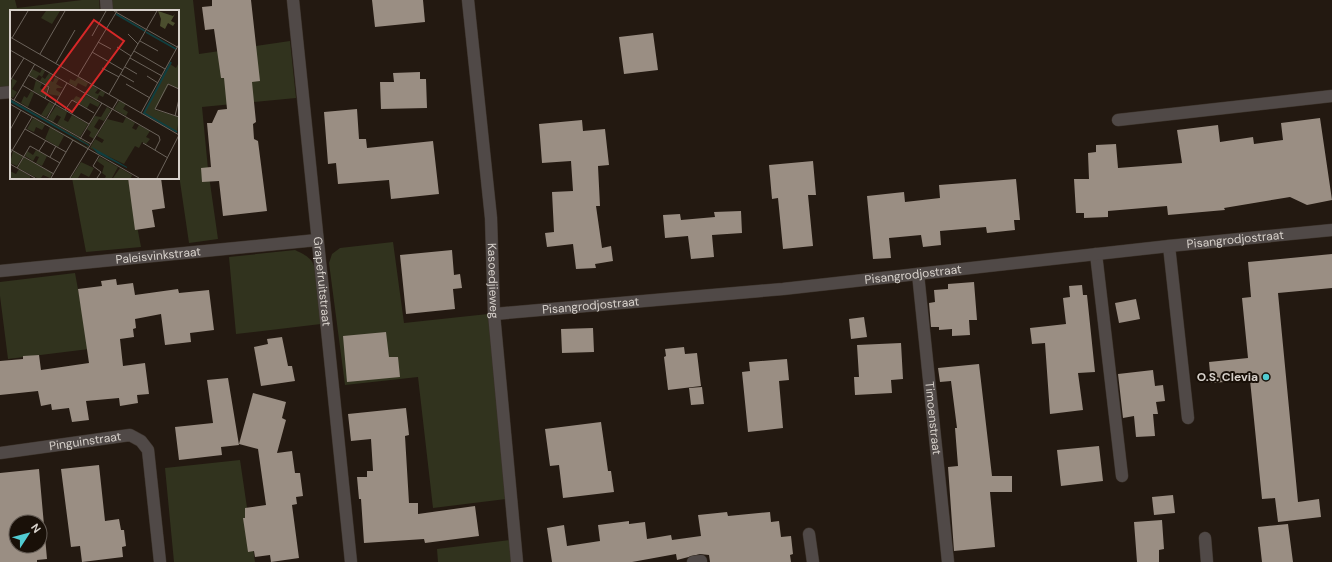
<svg xmlns="http://www.w3.org/2000/svg" width="1332" height="562" viewBox="0 0 1332 562" font-family="'DM Sans',sans-serif">
<rect width="100%" height="100%" fill="#231911"/>
<path fill="#31331e" d="M0,0H15L17,8L82,0H99L100,11H11V86L0,87Z
M111,0H193L199,54L290,41L296,98L202,107L208,169L218,239L189,243L178,168V11H112Z
M72,178H128L141,247L86,252Z
M393,242L404,323L488,314L506,499L433,508L418,377L345,385L329,263L332,254L340,248Z
M295,250C301,253 306,255 311,260C319,270 320,310 321,324L236,334L229,257Z
M75,273L89,349L8,359L0,296V282Z
M240,460L255,562H174L165,468Z
M511,540L513,562H438L437,549Z"/>
<path fill="#9a8e83" fill-rule="evenodd" d="M212,0H251L260,81L252,82L256,122L253,124L254,139L258,141L267,211L223,216L219,181L202,182L201,168L211,167L207,123H212L218,110L227,109L224,78H221L214,29L205,30L202,7L212,6Z
M372,0H423L425,22L375,27Z
M653,33L658,70L624,74L619,37Z
M420,72V79H426L427,108L381,109L380,82H394L393,73Z
M357,109L359,139H366L367,148L433,141L439,194L391,199L389,180L338,184L336,163L328,164L324,112Z
M1320,118L1332,200L1307,205L1290,197L1224,208L1225,210L1168,215L1167,206L1108,211V217L1084,218V213H1076L1074,179H1089L1088,153L1096,152V145L1116,144L1118,168L1182,163L1177,130L1218,125L1220,142L1253,137L1254,144L1283,140L1281,123Z
M582,120L583,131L605,129L609,165L598,166L600,206H596L602,248L611,246L613,261L595,264L596,268L576,269L573,244L547,247L545,233L554,232L552,192L573,191L571,161L542,163L539,124Z
M813,161L816,195H808L813,246L783,249L778,198L772,199L769,165Z
M128,178H161L165,208L152,210L155,227L135,230Z
M1016,179L1020,220H1014L1015,230L987,233L986,227L940,231L941,245L923,247L921,235L889,238L891,258L873,259L867,196L904,192L905,202L940,198L939,185Z
M741,211L742,233L712,235L714,257L691,259L688,236L665,238L663,215L680,214L681,220L715,217L714,212Z
M452,250L454,275L460,274L462,288L453,289L455,309L406,314L400,255Z
M1332,254V288L1278,293L1298,502L1319,499L1321,517L1278,522L1275,498L1262,499L1250,380L1211,383L1209,362L1248,358L1242,298L1251,297L1248,262Z
M116,279L117,285L133,283L135,295L178,289L179,293L209,290L214,330L190,333L191,342L165,345L161,314L135,319L136,328L133,329L134,337L120,339L123,366L145,363L149,394L137,395L138,403L120,406L119,398L86,401L89,420L72,422L69,408L52,410L51,404L41,406L38,391L0,395V361L23,359V356L39,355L41,370L89,363L78,289L102,286L101,281Z
M974,282L977,320H969L970,335L952,336V329L939,330V327H931L929,303L935,302L934,290L948,289V284Z
M1082,285L1083,295H1087L1095,372L1078,373L1083,410L1050,414L1045,343L1032,344L1030,328L1066,324L1063,298L1070,297L1069,286Z
M1136,299L1140,319L1119,323L1115,303Z
M864,317L867,337L851,339L849,319Z
M593,328L594,352L562,353L561,329Z
M386,332L389,357H398L400,377L347,382L343,336Z
M282,337L288,366H292L295,381L261,386L254,347L268,344L267,339Z
M901,343L903,379L891,380L892,393L855,395L854,377H859L857,345Z
M684,347L685,354L697,353L701,386L668,390L664,357L666,356L665,349Z
M787,359L789,380L779,381L783,428L748,432L742,372L750,371L749,362Z
M979,364L992,476H1012V492H990L995,547L954,551L948,467L958,466L955,428H957L951,381L940,382L938,368Z
M1153,370L1155,386L1163,385L1165,401L1156,402L1158,414H1153L1155,436L1136,437L1134,416L1123,418L1118,374Z
M228,378L239,445L221,447L222,455L179,460L175,427L213,423L207,380Z
M702,387L704,404L691,405L689,388Z
M253,393L286,402L282,418L286,420L277,453L292,451L295,473H300L303,496L296,497L297,504L292,505L299,558L271,562L270,555L255,557L254,551L248,552L243,518H245V508L266,505L258,449L239,444Z
M406,408L409,435L405,436L409,503H418V514L475,506L479,536L425,543L424,539L364,543L361,499H359L357,477H367V471H373L371,439L351,441L348,414Z
M601,422L608,471H611L614,492L563,498L559,465L550,466L545,429Z
M1099,446L1103,481L1061,486L1057,450Z
M99,465L105,521L119,519L121,530H124L126,546L122,547L123,557L82,562L80,546L71,547L61,469Z
M39,469L47,559L37,560V562H0V473ZM16,522H40V546H16Z
M1173,495L1175,513L1154,515L1152,497Z
M727,512L728,516L770,512L771,522L779,521L781,537L791,536L793,554L790,555L791,562H710L709,555L700,554L677,560L676,554L632,562H552L547,528L564,525L567,546L600,541L598,525L629,521V524L645,522L647,539L671,535L672,540L701,536L698,515Z
M1162,520L1164,549L1159,550V562H1137L1134,522Z
M1288,524L1293,562H1262L1258,527Z"/>
<g fill="none" stroke-linecap="round" stroke-linejoin="round">
<defs>
<g id="minor">
<path d="M106,0L107,11"/>
<path id="s1" d="M293,0L351,562"/>
<path id="s2" d="M468,0L491,218L494,314L517,562"/>
<path d="M0,93L11,92"/>
<path d="M1118,120L1332,96"/>
<path d="M1169,246L1188,418"/>
<path d="M1096,254L1122,476"/>
<path id="s3" d="M0,271L317,240"/>
<path id="s4" d="M918,274L948,562"/>
<path id="s5" d="M494,314L783,289L1169,246L1332,230"/>
<path id="s6" d="M0,453L130,435L141,441L148,450L160,562"/>
<path d="M809,534L813,562"/>
<path d="M1205,538L1207,562"/>
<path d="M693,562L701,561"/>
</g>
</defs>
<use href="#minor" stroke="#3c332b" stroke-width="13"/>
<use href="#minor" stroke="#504947" stroke-width="12"/>
</g>
<circle fill="#51ccd2" stroke="#191008" stroke-width="1.5" cx="1266" cy="377" r="4"/>
<g text-anchor="middle" stroke-width="4" stroke-linejoin="round" paint-order="stroke">
<g font-size="12" fill="#d7d1cb" stroke="#191008">
<text dy="4" stroke="none"><textPath href="#s5" startOffset="745">Pisangrodjostraat</textPath></text>
<text dy="4" stroke="none"><textPath href="#s3" startOffset="159">Paleisvinkstraat</textPath></text>
<text dy="4" stroke="none"><textPath href="#s5" startOffset="421">Pisangrodjostraat</textPath></text>
<text dy="4" stroke="none"><textPath href="#s1" startOffset="283">Grapefruitstraat</textPath></text>
<text dy="4" stroke="none"><textPath href="#s2" startOffset="282">Kasoedjieweg</textPath></text>
<text dy="4" stroke="none"><textPath href="#s5" startOffset="97">Pisangrodjostraat</textPath></text>
<text dy="4" stroke="none"><textPath href="#s4" startOffset="145">Timoenstraat</textPath></text>
<text dy="4" stroke="none"><textPath href="#s6" startOffset="86">Pinguinstraat</textPath></text>
</g>
<g font-size="12" font-weight="bold" fill="#d7d1cb" stroke="#191008" text-anchor="end">
<text x="1258" y="381">O.S. Clevia</text>
</g>
</g>
<g transform="translate(10 10)">
<rect width="169" height="169" fill="#231911"/>
<path d="M36,1H50L42,14L31,8ZM169,52V79L159,74L145,100L169,107L167,122L134,103L160,54L166,58ZM22,59L30,63L32,59L35,61L32,67L35,69L39,63L42,65L39,70L43,72L45,67L49,69L46,74L53,78H47L46,80L51,83L49,86L38,84L40,77L30,71L32,67L29,65L26,69L19,65ZM68,67L78,73L76,77L68,73L66,77L59,73L60,69L65,71ZM2,68L7,71L2,79L7,82L3,88L0,87ZM26,70L32,74L30,78L33,80L36,75L39,78L34,87L23,81ZM81,74L88,79L85,83L88,84L91,80L95,83L93,87L89,85L87,90L77,84ZM21,81L24,83L18,97L11,93L14,86L17,88ZM76,85L90,93L88,97L80,93L77,98L63,90L66,86L73,89ZM0,88L79,134L78,137L77,138L0,93L77,137L78,135ZM109,91L116,94L113,99L118,102L116,106L104,99ZM39,92L44,95L36,107L31,105ZM46,96L57,102L54,110L58,112L62,105L78,114L70,127L47,114L51,107L47,105L43,112L38,108ZM97,97L101,100L94,111L89,109L84,117L89,120L84,129L79,126L81,122L77,119L85,106L91,107ZM116,107L125,113L122,118L126,120L129,115L140,121L136,127L140,129L136,134L132,132L129,138L125,136L114,154L81,138L116,160L80,138L85,129L92,133L94,130L87,126L97,109L113,113ZM23,108L35,115L32,120L26,117L24,122L17,119ZM40,117L54,126L48,137L35,129ZM26,140L37,146L32,156L26,153L29,147L26,146L23,151L15,146L17,141L23,145ZM3,141L13,146L7,156L0,153ZM13,147L42,163L40,168L33,165L31,168H27L8,158ZM90,147L108,157L102,168H95L96,166L92,163L94,156L87,151ZM71,152L84,158L79,167L71,163L68,168H61ZM110,158L122,165L121,168H103ZM9,159L20,166V168H0V161L6,164Z" fill="#31331e"/>
<path d="M148,1L163,6L165,4L161,11L165,13L163,16L158,13L155,19L150,16L151,9Z" fill="#4b4e2e"/>
<path d="M0,89L79,135V136L0,92ZM82,137L117,157V158L87,143Z" fill="#103f40"/>
<path fill="none" stroke="#103f40" stroke-width="2" d="M106,4L135,21M136,22L166,39M161,52L134,103L167,122"/>
<path fill="none" stroke="#6b635b" stroke-width="1" d="M104,1L169,38M118,24L128,34M82,26L96,1M0,27L169,125M2,28L18,1M130,31L148,41M88,32L101,39M107,37L121,46M0,40L149,126L150,130L145,140M124,41L155,59M82,42L113,60M30,44L55,1M120,48L152,66M46,53L65,20M115,57L127,64M92,58L109,67M110,64L124,72M18,65L39,77L35,89M68,66L107,1M137,66L148,73M0,71L14,48M116,74L140,88M12,75L79,114M169,79L158,74L145,99L169,107M99,84L147,1M0,88L81,134M4,90L25,54M0,94L129,168M55,100L62,90L84,103M131,103L169,34M165,106L169,89M37,108L57,73M15,119L56,142M0,120L11,100M70,129L92,93M133,133L158,148M0,139L44,164M29,141L36,130M0,144L22,107M40,147L46,136M0,154L25,168M7,158L20,136L50,153M41,168L63,130M60,168L108,90M87,168L91,162L83,156L89,146M147,168L169,125"/>
<path fill="#d62828" fill-opacity="0.15" stroke="#d62828" stroke-width="2" d="M84,10L114,31L62,102L32,81Z"/>
<rect width="169" height="169" fill="none" stroke="#d7d1cb" stroke-width="2"/>
</g>
<g transform="translate(28 534) rotate(54)"><circle r="19" fill="#191008" stroke="#655d56"/>
<path d="M0-3L7 15L0 10L-7 15Z" fill="#51ccd2"/>
<text y="-6" font-size="11" font-weight="bold" text-anchor="middle" fill="#d7d1cb">N</text>
</g>
</svg>
